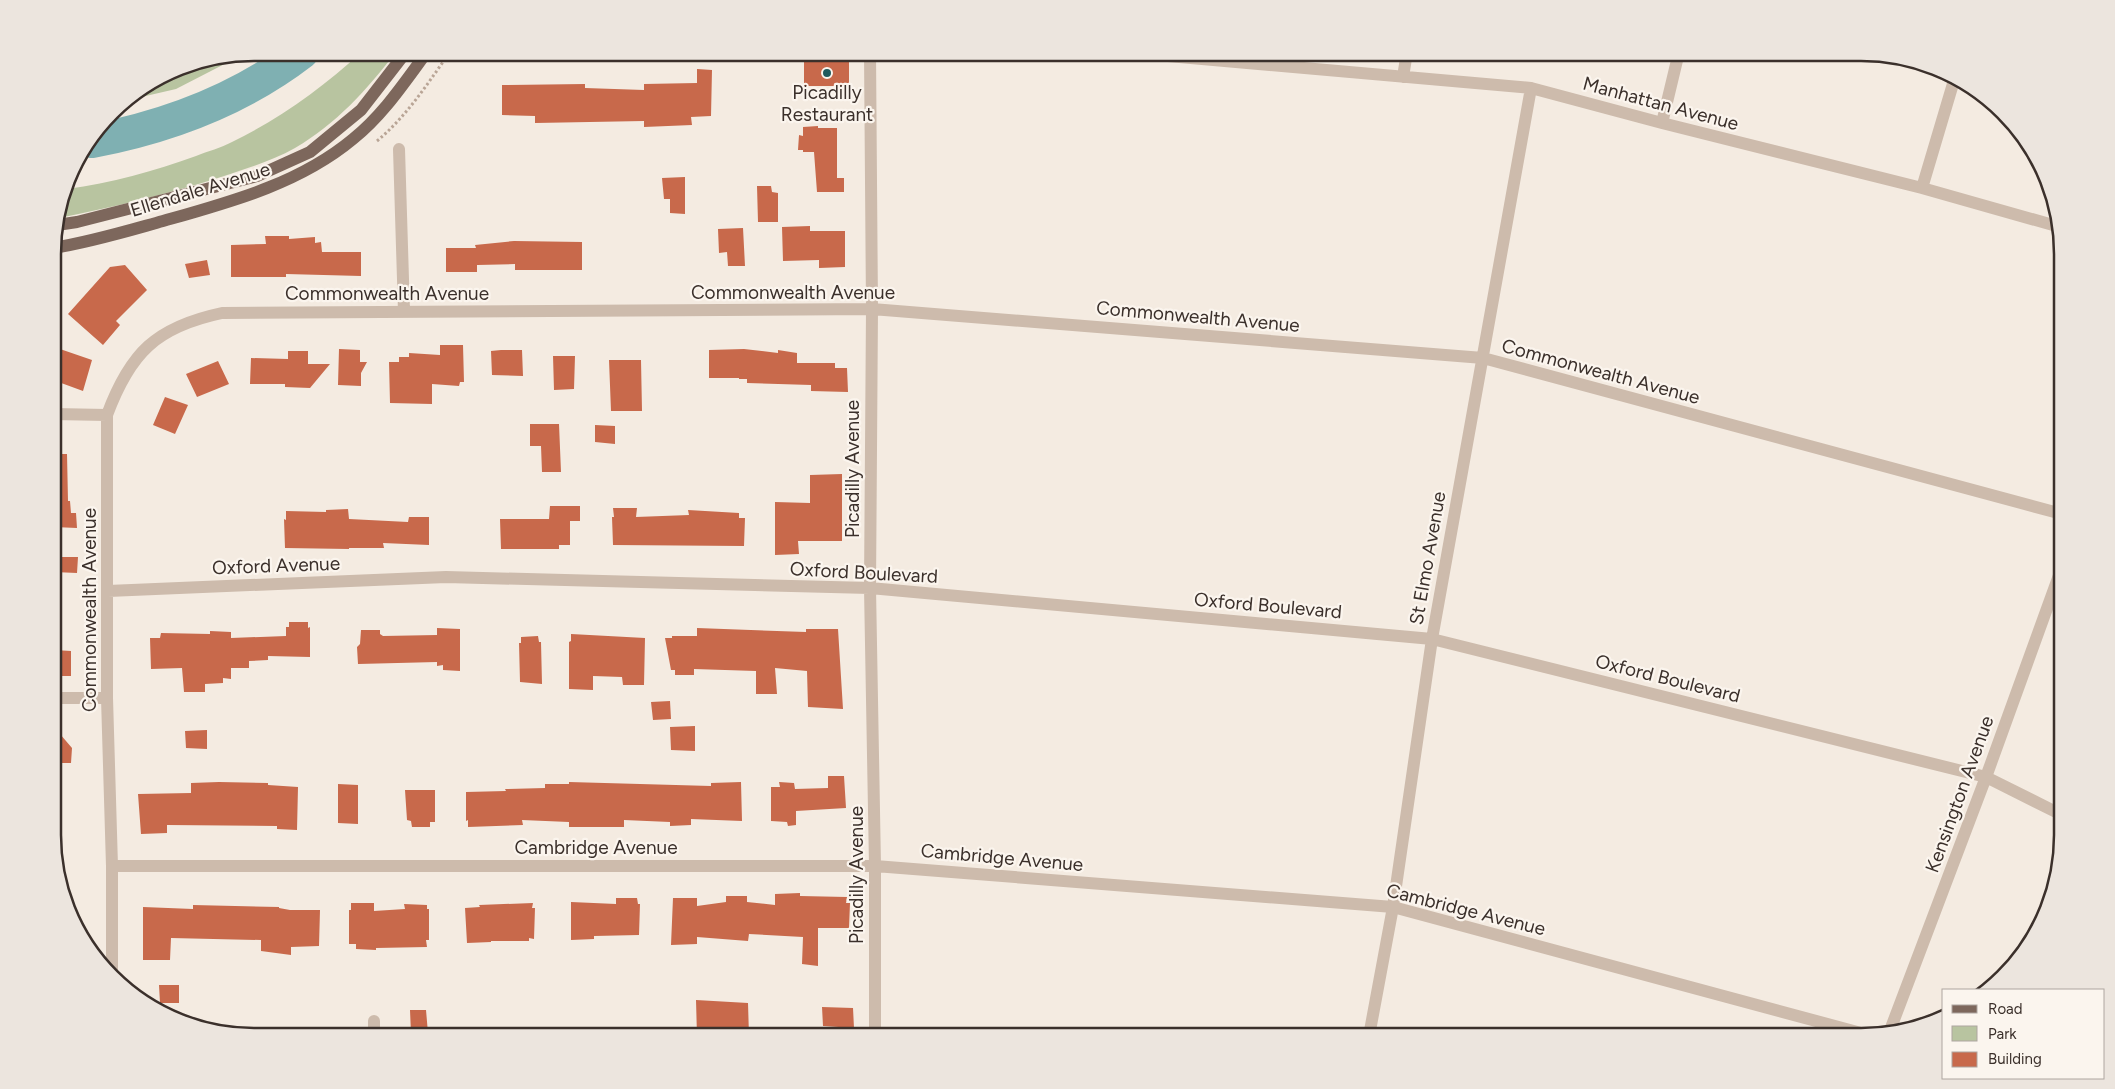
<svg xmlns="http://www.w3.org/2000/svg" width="2115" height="1089" viewBox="0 0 2115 1089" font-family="Figtree,sans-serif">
<rect width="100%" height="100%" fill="#f4ebe1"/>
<path fill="#b8c4a0" d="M360,53H395C367,90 336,124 295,148C272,161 245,169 221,177C168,194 114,207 59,218L67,189C111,183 154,171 196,156C208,151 221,148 232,142C276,121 324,87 360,53Z
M242,55L176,89L124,101L177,68Z"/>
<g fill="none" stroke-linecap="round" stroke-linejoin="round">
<path stroke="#7fb0b2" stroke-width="34" d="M92,141C166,127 241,99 302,52"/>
</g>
<path fill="#c8694b" d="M849,60V86H804V61Z
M697,69L712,70L711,116L691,117L692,125L644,127V121L535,123V116L502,115V85L585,84V88L644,90V84L697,83Z
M818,126V128H837V178H844V192H817L814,152H803V150H798L799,135L803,136V127Z
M685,177V214L670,213V199H664L662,178Z
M757,186H771L772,192L778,193V222H758Z
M810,226V231H845V267L819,268V260L783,261L782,227Z
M743,228L745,266H728L727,252L719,253L718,229Z
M265,236H289V239L315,237V243L321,242L322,252H361V276L286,274V277H231V245L266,244Z
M514,241L582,242V270H515V264L477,265V272H446V248H476L475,245Z
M207,260L210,275L189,278L185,264Z
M125,265L147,290L116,321L120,325L103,345L68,314L110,267Z
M440,345H463L464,382H460L459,386L432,384V404L390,403L389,362H399V357H409V353L440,355Z
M60,349L92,360L83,391L53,380V362Z
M339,349L360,350V362H367L361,373V386L338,385Z
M744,349L778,353V350L797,353V363H835V368H847L848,392L811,391V385L747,383V379H739V378H709V350Z
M501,350H522L523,376L492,375L491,351Z
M288,351H308V364H330L310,388L285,387V384H250L251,358L288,359Z
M553,356H575L574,389L554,390Z
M609,360H641L642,411H611Z
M218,361L229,384L197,397L186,374Z
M165,397L188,405L175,434L153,425Z
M530,424H559L561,472H542L541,446H530Z
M595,425L615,426V444L595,442Z
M53,454H67L68,501H70L71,513H76L77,528L54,527Z
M842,474V541H798L799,554L775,555V502L810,503V475Z
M550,506H580V521H570V545H559V549H501L500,519H549Z
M613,508H637L636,517L689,515L688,510L739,513V518H745L744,546L613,545L612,517H614Z
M348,509L349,519L408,522L409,517H429V545L383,543L384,548H349V549L285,548L284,519L286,520V511L326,512V510Z
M54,557H78L77,573L54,572Z
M289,622H308V628L310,627V657L268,656V660L249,661V668H231V679L223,678V683L205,684V692H184L182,668L151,669L150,638H160L161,633L210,634V631L231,632V638L286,636V627H289Z
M437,628L460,629V671L443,670V665L437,666V662L358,664L357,647L360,644L361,630H380V634L383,636L437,635Z
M697,628L806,632V629H838L843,709L808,707L807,671L775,668L777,694H756V671L694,669V675H675V670H671L665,638H672V636H697Z
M571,634L645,638L644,685H623L622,677L593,676V690L569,689V642L571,641Z
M538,636L539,642H541L542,684L520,682L519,643H521V637Z
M54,650L71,651V676H54Z
M670,701L671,719L653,720L651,702Z
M695,726V751L671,750L670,727Z
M54,727L72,748L71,763H54Z
M207,730V749L186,748L185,731Z
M828,776H844L846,808L796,811V825L788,826L787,822L771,821V787H780L779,782L794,783L795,789L828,788Z
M219,782L268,783V785L298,787L297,830L277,829V826L167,825V833L141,834L138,794L191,793V783Z
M569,782L711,786V783L741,782L742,821L691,819V825L670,826V822L624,820V827H569V822L522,820L523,825L468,827V820L466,821V792L506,791L505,789L545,788V784H569Z
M338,784L358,785V824L338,823Z
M405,790H435V822H430V827H412L411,821L407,820Z
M800,893V896L847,897L846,903H850L849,928H818V966L802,964L803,937L749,934L748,941L697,937V944L671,945L673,898H697V906L726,902V896H747V902L775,905V894Z
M616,898H637L638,904H640L639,935L594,936V939L571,940V902L616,904Z
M351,903H374V911L405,909L404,904L427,905V909H429V940H426L427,947L376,948V950L356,949V944H349V910H351Z
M533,903L532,908H535L534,939L529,938V941H491V942L467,943L465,908L480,907L479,905Z
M193,905L279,907V908L290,910H320L319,946L291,947V955L261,951V940L171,938L170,960H143V907L193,909Z
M159,985H179V1003H160Z
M696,1000L748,1003L749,1036H697Z
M822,1007L853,1008L854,1028L823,1026Z
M410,1010H426L428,1033H411Z"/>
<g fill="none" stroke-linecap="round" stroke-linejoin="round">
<path stroke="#b9a596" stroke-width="3" stroke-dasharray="2.5 2.5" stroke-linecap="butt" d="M377,141C407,116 428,83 450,52"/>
<path stroke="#cdbbac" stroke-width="12" d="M870,52L872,309L870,588L875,866V1036
M1123,52L1531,88L1662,123L1922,188L2060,227
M1403,77L1407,52
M1662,123L1679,52
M399,149L404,312
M1922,188L1955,77
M53,414L107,415
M108,591L446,577L870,588L1432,639L1986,777L2062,815
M54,698H107
M112,866H875L1393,907L1872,1036
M112,972V866L107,698V415C130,353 156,327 222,313L872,309L1483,358L2062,514
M374,1021V1036
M1889,1033L1986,777L2062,567
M1369,1036L1393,907L1432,639L1531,88"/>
<path stroke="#7d675c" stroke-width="12" d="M57,225L77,222L257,176L310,152L361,110L406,52
M53,248C91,242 127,231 163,221C230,202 299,184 353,139C383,115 404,83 427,52"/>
</g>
<circle fill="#1f5a5e" stroke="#fbf5ee" stroke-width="2" cx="827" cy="73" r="5"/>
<g text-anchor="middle" stroke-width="4.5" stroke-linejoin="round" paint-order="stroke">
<g font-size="19" fill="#3b302b" stroke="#fbf5ee">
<text x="827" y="99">Picadilly<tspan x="827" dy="22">Restaurant</tspan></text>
</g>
<g font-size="19" fill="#3b302b" stroke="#fbf5ee">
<text transform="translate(1661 103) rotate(15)" y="7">Manhattan Avenue</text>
<text transform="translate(200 189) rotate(-17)" y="7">Ellendale Avenue</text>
<text x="793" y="299">Commonwealth Avenue</text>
<text x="387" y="300">Commonwealth Avenue</text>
<text transform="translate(1198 316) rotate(5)" y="7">Commonwealth Avenue</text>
<text transform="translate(1601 371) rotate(15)" y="7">Commonwealth Avenue</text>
<text transform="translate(852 469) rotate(-90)" y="7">Picadilly Avenue</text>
<text transform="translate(1427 558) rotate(-80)" y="7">St Elmo Avenue</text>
<text transform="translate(276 565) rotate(-2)" y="7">Oxford Avenue</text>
<text transform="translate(864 572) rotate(3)" y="7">Oxford Boulevard</text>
<text transform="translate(1268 605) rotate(5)" y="7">Oxford Boulevard</text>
<text transform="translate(89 610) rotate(-90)" y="7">Commonwealth Avenue</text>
<text transform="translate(1668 678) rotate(14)" y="7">Oxford Boulevard</text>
<text transform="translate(1959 794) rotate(-70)" y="7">Kensington Avenue</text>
<text x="596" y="854">Cambridge Avenue</text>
<text transform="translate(1002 857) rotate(5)" y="7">Cambridge Avenue</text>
<text transform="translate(856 875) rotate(-90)" y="7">Picadilly Avenue</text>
<text transform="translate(1466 909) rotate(14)" y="7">Cambridge Avenue</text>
</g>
</g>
<path d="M0 0H2115V1089H0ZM254 61H1861A193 193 0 0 1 2054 254V835A193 193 0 0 1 1861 1028H254A193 193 0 0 1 61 835V254A193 193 0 0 1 254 61Z" fill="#ece5de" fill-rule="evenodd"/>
<path fill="none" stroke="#3b302b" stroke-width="2.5" d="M254 61H1861A193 193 0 0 1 2054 254V835A193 193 0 0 1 1861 1028H254A193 193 0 0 1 61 835V254A193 193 0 0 1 254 61Z"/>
<rect x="1942" y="989" width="162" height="90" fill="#fbf5ee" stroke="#aea6a0"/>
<rect x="1952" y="1005" width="25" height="8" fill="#7d675c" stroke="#aea6a0"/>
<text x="1988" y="1014" font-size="15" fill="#3b302b">Road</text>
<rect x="1952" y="1026" width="25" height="15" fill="#b8c4a0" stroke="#aea6a0"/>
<text x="1988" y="1039" font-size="15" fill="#3b302b">Park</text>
<rect x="1952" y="1052" width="25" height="15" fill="#c8694b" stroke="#aea6a0"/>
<text x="1988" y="1064" font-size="15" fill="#3b302b">Building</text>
</svg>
